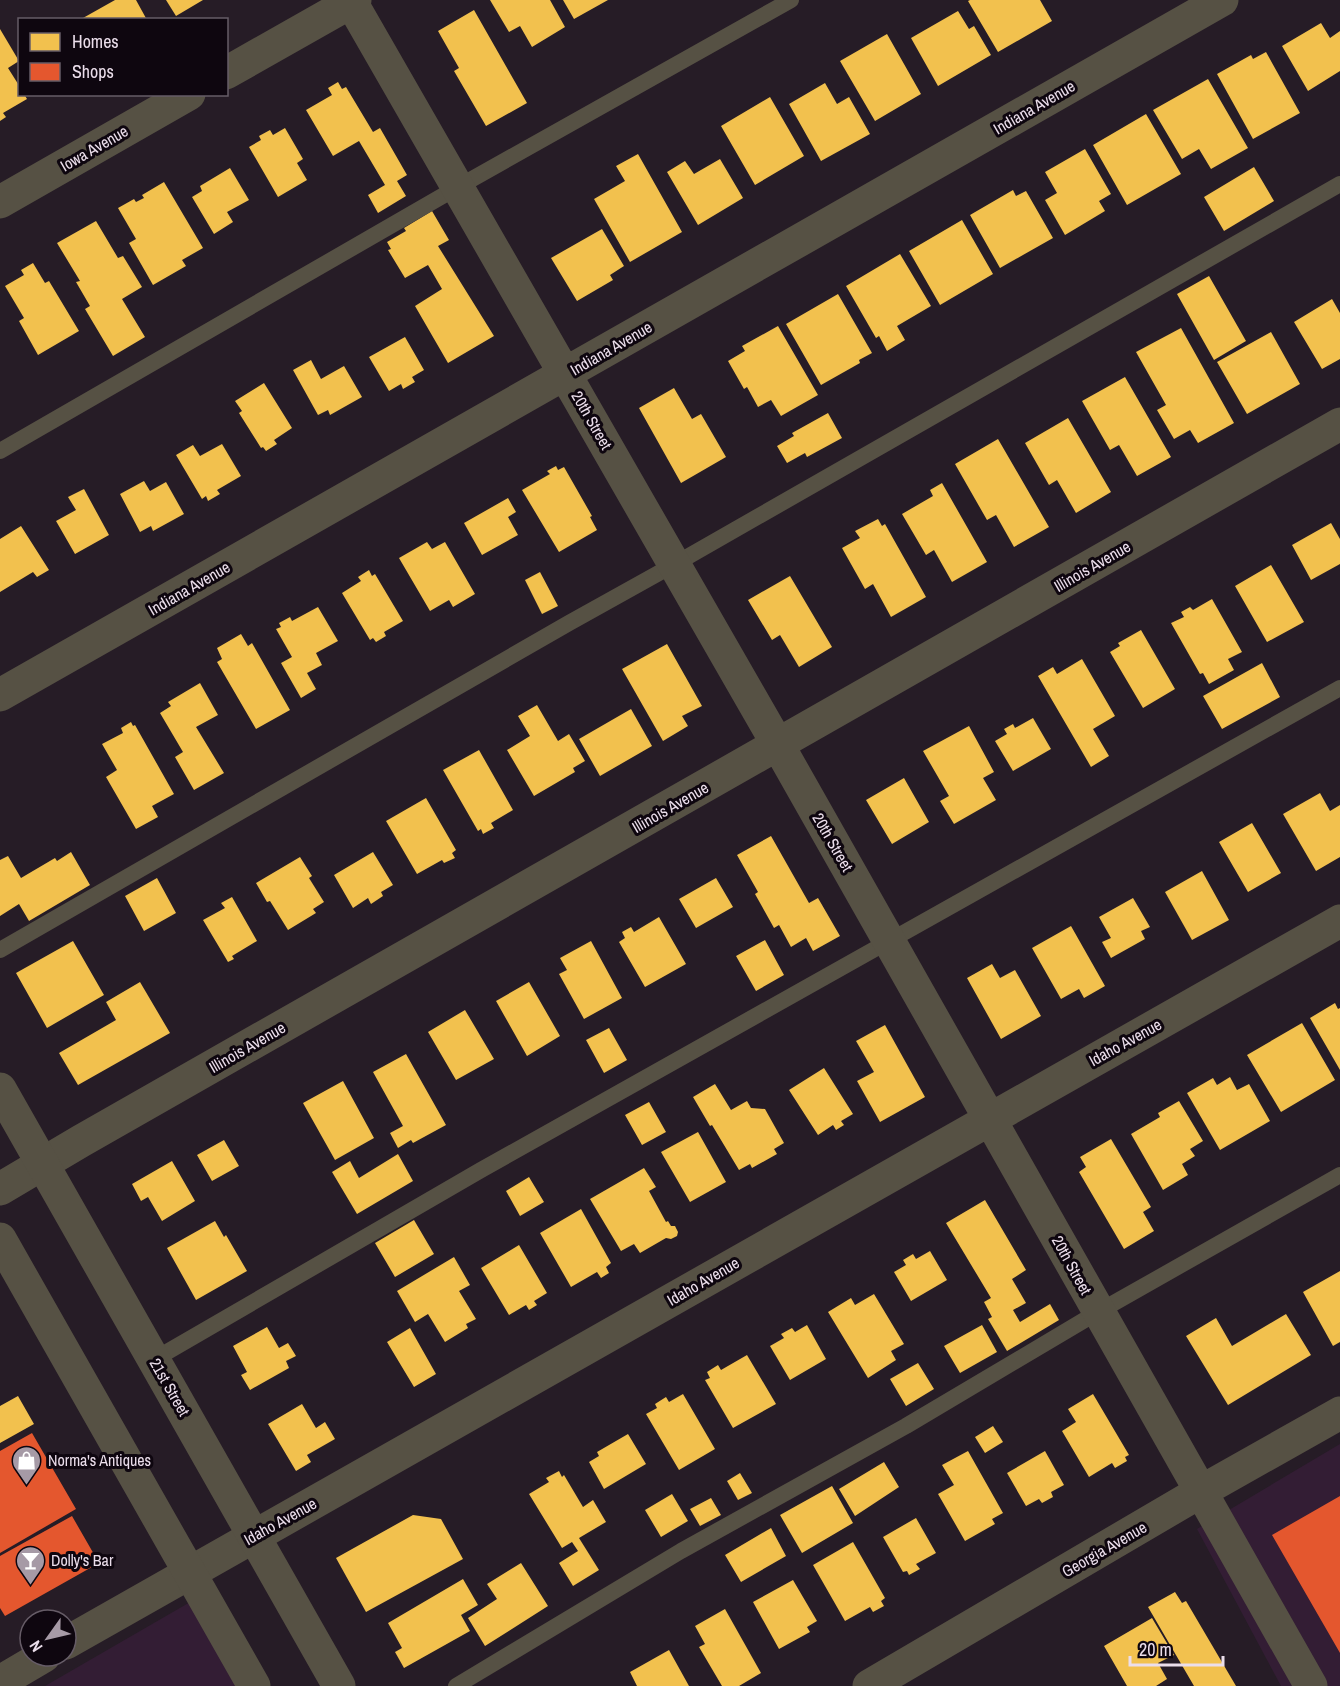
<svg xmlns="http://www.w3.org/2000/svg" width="1340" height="1686" viewBox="0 0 1340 1686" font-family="'Archivo Narrow',sans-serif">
<rect width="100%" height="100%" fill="#261c26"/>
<path fill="#331d34" d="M1340,1444V1686H1281L1197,1529Z
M192,1601L239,1686H45Z"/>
<path fill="#f2c14e" d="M115,0H136L147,20H84L83,18Z
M166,0H203L176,16Z
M490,0H550L565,27L532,47L520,26L509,32Z
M563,0H608L574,19Z
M970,0H1040L1052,21L998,52L968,1Z
M474,10L527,103L486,126L454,71L459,68L438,31Z
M958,11L969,29L974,26L991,55L938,86L911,38Z
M1321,23L1330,38L1340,31V71L1308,91L1282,46Z
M0,29L19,61L8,68L20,87V94H24L27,99L3,113L6,117L0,121Z
M887,34L921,94L875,121L840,61Z
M1266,52L1300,113L1253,139L1217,74L1251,55L1253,59Z
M1208,79L1248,148L1211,169L1199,149L1182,159L1153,110Z
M338,82L342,89L346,87L373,132L380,128L407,175L397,181L406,196L378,213L368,195L385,185L359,141L333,156L306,110L332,95L328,88Z
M825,83L837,104L849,97L870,134L821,161L789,104Z
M770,97L804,156L755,185L721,126Z
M1146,114L1181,174L1127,205L1093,145Z
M285,128L303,159L297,163L307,180L278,197L249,147L261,140L259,136L270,130L273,135Z
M1085,149L1111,194L1099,201L1105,211L1065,235L1045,200L1057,193L1045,172Z
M638,154L682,232L630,262L594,199L625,181L616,166Z
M720,159L743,198L698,225L667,172L685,161L694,174Z
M1254,167L1274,201L1224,231L1204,197Z
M230,168L249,200L227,212L233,222L214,234L192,197L202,191L200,186Z
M164,182L203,248L182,260L186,266L153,285L129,243L136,239L118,208L134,199L136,202L144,198L142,195Z
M1013,190L1016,196L1026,191L1053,238L1000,268L970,215Z
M432,211L449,240L438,246L494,336L448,363L415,306L442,289L428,265L405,278L388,250L391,249L387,242L406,231L404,228Z
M962,220L993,274L940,305L909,251Z
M96,221L118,258L123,256L142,287L122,299L145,337L113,356L85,309L90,306L76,282L80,281L57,243Z
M602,229L624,266L610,275L613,280L577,301L551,258Z
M900,254L931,306L897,326L905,340L887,351L879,336L876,338L846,286Z
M33,263L45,283L49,281L79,331L38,355L19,321L24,318L5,286L24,275L21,270Z
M1209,276L1246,341L1214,360L1177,294Z
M838,294L872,353L859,360L860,363L821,385L786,324Z
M1332,299L1340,313V359L1322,369L1294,322Z
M778,326L818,395L781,416L771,400L758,407L747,387L744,389L728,361L745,351L742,346Z
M1181,328L1234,423L1198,443L1190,430L1174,439L1157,410L1166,405L1136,352Z
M1271,332L1300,384L1247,414L1217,362Z
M405,337L424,370L412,377L415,382L403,389L401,384L389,391L369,357Z
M311,360L321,379L344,366L362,397L330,415L328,410L318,415L293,370Z
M1125,377L1171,457L1137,476L1119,445L1110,450L1082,401Z
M264,383L292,428L274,440L277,444L266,451L263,447L261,448L239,413L242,411L235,401Z
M674,388L692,419L701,414L726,457L681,483L639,408Z
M828,413L842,438L807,457L805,453L787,463L777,446L794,436L792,433Z
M1068,418L1111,492L1076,513L1057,480L1049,485L1025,443Z
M998,439L1049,527L1014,547L996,515L987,520L955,464Z
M222,444L241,476L217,490L220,494L208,501L206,496L202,499L176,455L193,445L200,456Z
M556,466L558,470L564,467L592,516L590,517L597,530L559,552L522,490L550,474L547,471Z
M144,481L150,491L166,482L184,514L153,531L151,526L140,532L120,494Z
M942,483L987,562L952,582L934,550L926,555L902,514L933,496L930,490Z
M84,489L109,535L75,554L56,521L76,510L68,497Z
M508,498L516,512L508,517L518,535L482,555L464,523Z
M878,519L882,526L885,524L926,597L891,617L873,584L865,589L842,548L860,538L855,531Z
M1331,523L1340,539V564L1311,580L1292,545Z
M21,526L49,570L37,577L33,572L0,592V539Z
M427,542L432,549L445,542L475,594L453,607L449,600L430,611L399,558Z
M1271,565L1304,622L1267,642L1235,586Z
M369,570L372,576L375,574L403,621L384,632L386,636L376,642L373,638L370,640L342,593L361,581L358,577Z
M540,572L558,606L542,614L525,580Z
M790,576L832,647L799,667L780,635L772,640L748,600Z
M1212,599L1242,652L1228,659L1234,670L1209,684L1203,673L1200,674L1171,623L1184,617L1181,612L1190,607L1193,610Z
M318,607L338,641L316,653L322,665L307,673L316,689L301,698L281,663L292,657L276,629L281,627L279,623L290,617L292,621Z
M1141,630L1175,689L1143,708L1110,652L1120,646L1118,643Z
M241,634L248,646L252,643L290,710L256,729L217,662L222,659L217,648Z
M667,644L702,706L682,716L688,726L663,741L622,669Z
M1082,659L1115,716L1093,729L1109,756L1091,767L1038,676L1053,667L1057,674Z
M1262,663L1280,697L1222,729L1203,696Z
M200,683L218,715L196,727L224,773L194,790L175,757L183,752L160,713L171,706L168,702Z
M537,705L558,741L569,734L585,761L573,768L575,772L534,796L507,750L530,736L518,716Z
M631,709L652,746L600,776L579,739Z
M1033,718L1051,749L1013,771L995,741L1007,734L1004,729L1013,724L1015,728Z
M131,722L133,726L135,725L174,794L152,806L158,817L136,829L106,777L117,770L102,744L123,733L121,728Z
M969,726L994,772L983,778L996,800L954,824L940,801L949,796L923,751Z
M479,750L513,810L491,823L494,828L483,834L481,829L478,831L443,770Z
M904,778L929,822L892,844L866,800Z
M1320,793L1330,811L1340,805V857L1316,871L1283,814Z
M426,798L456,850L452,853L455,858L444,863L442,860L417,874L386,821Z
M1252,823L1281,873L1248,892L1219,842Z
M771,836L809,903L818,898L840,936L813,951L806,938L791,947L779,925L774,928L755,894L758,892L737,855Z
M71,852L90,885L29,921L19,904L0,916V860L8,856L21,878L55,858L57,861Z
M373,852L393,885L381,892L383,896L371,904L368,898L353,908L334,875Z
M300,857L312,876L309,878L324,902L313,909L316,913L288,930L270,901L267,902L256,883Z
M1202,871L1229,920L1192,940L1165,892Z
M157,878L176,913L144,931L125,896Z
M716,878L733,907L696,928L679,899Z
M232,897L257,941L232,956L234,959L228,962L203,920L225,908L221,903Z
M1133,898L1150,927L1141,931L1145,939L1111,958L1102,942L1111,938L1099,917Z
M659,917L686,964L645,987L619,942L625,938L622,932L631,927L634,932Z
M1071,926L1105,986L1084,998L1079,989L1061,999L1032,948Z
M765,940L784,975L756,991L736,956Z
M73,941L104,995L47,1028L16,973Z
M591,941L622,998L584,1019L559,974L567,970L560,958Z
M992,964L1000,978L1015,970L1041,1016L1001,1039L967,978Z
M140,982L170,1033L78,1085L59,1053L116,1020L106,1002Z
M529,982L560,1036L527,1056L496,1001Z
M1335,1003L1338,1009L1340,1008V1070L1310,1018Z
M465,1010L494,1059L456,1080L428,1032Z
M1302,1023L1335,1080L1281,1112L1247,1055Z
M885,1025L925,1097L880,1122L857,1081L874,1072L856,1041Z
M609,1028L627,1060L604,1073L586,1040Z
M406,1054L446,1125L413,1143L411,1140L398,1148L390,1133L403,1126L373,1072Z
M824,1068L853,1114L841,1121L844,1125L836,1130L833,1125L818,1135L789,1090Z
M1230,1077L1237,1090L1249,1084L1270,1121L1220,1150L1187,1093L1213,1078L1217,1085Z
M343,1081L374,1138L335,1160L303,1103Z
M715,1084L731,1110L747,1101L751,1108L765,1109L784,1143L774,1149L777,1154L752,1168L750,1164L739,1170L712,1125L710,1126L693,1097Z
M1179,1101L1203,1141L1190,1149L1195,1156L1182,1164L1188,1175L1163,1190L1131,1134L1160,1117L1158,1113Z
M649,1102L666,1132L642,1145L625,1115Z
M698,1132L726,1182L690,1202L661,1152Z
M1111,1139L1151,1207L1143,1212L1154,1231L1124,1249L1079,1172L1086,1167L1080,1157Z
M224,1140L239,1166L212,1181L197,1155Z
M398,1154L413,1181L357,1214L332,1172L350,1161L359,1178Z
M172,1161L195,1201L162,1221L148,1197L141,1201L132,1184Z
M644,1168L656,1187L649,1191L666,1222L668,1221L671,1226H675L678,1232L677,1236L671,1239L666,1238L640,1253L634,1244L621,1251L590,1199Z
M529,1177L544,1202L520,1216L506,1191Z
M985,1200L1026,1270L1012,1279L1026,1303L1013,1310L1020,1322L1050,1304L1059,1320L1007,1351L988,1319L992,1317L984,1302L991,1298L946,1223Z
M581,1209L611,1263L606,1267L609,1273L601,1278L597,1272L571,1287L540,1233Z
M414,1220L434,1254L395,1277L375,1243Z
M215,1221L224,1237L226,1235L247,1271L196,1300L167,1248Z
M519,1245L547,1293L534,1301L537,1305L529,1310L526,1305L509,1315L481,1268Z
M930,1251L947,1280L911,1301L894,1272L906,1265L903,1260L913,1254L916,1259Z
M454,1257L470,1285L459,1291L476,1319L466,1324L468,1328L445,1342L428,1314L415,1322L397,1291Z
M1340,1271V1342L1333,1346L1303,1292Z
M874,1294L904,1344L891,1351L896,1360L868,1378L828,1312L851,1298L855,1305Z
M1286,1314L1311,1355L1228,1405L1186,1336L1216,1318L1232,1346Z
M807,1325L826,1359L790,1380L770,1346L784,1338L781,1334L792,1328L795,1332Z
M982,1325L997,1352L960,1373L944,1346Z
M267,1327L279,1348L288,1343L296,1356L286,1361L289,1368L250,1390L241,1375L247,1372L233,1346Z
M410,1328L436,1374L414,1387L387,1342Z
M747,1355L776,1404L733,1428L705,1380L710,1378L707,1372L718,1365L721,1370Z
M918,1363L934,1389L906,1406L890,1379Z
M683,1394L715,1449L679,1470L646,1414L657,1408L655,1404L666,1397L669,1402Z
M1093,1394L1129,1455L1125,1457L1127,1461L1115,1468L1112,1463L1089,1477L1062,1431L1076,1422L1068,1409Z
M18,1396L34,1424L0,1443V1406Z
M302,1404L316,1428L325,1422L335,1439L307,1455L311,1462L296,1471L268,1424Z
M993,1426L1003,1442L985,1453L975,1437Z
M628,1434L646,1464L604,1489L589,1462L599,1456L597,1452Z
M968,1451L1003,1513L992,1519L995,1524L965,1541L938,1494L954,1485L942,1465Z
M1045,1451L1064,1485L1051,1492L1053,1497L1042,1503L1039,1499L1026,1506L1007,1473Z
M884,1462L899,1487L855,1516L839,1489Z
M559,1471L562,1477L564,1475L583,1507L593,1500L606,1522L579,1538L599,1570L573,1586L559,1563L578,1551L572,1542L562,1548L529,1494L549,1482L546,1478Z
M740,1473L752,1493L738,1500L727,1481Z
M832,1486L853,1523L802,1553L780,1515Z
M672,1494L688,1521L661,1537L645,1510Z
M711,1498L721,1515L700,1526L690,1509Z
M413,1515L441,1519L463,1559L366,1612L336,1558Z
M916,1518L936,1553L916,1564L920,1569L909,1575L907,1571L903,1572L883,1537Z
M771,1528L786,1556L741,1582L725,1555Z
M853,1542L885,1598L881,1601L884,1606L873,1612L870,1607L845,1621L813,1565Z
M521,1563L548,1606L485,1646L468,1618L497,1599L487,1584Z
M463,1579L478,1605L461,1615L470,1631L404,1668L395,1652L402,1648L388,1623Z
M793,1580L817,1621L807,1627L810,1632L779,1649L753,1602Z
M1175,1592L1182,1603L1186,1601L1236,1686H1194L1148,1607Z
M725,1609L761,1673L739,1686H722L699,1647L705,1644L695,1626Z
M1152,1618L1174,1655L1158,1663L1167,1679L1156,1686H1127L1104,1646Z
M669,1650L689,1686H637L630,1672Z"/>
<path fill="#e4572e" d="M32,1433L76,1509L0,1553V1451Z
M1340,1496V1653L1272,1535Z
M72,1516L99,1563L5,1616L0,1608V1556Z"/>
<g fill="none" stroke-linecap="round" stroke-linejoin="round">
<path stroke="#565144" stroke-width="16" d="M0,451L458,187L791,0
M0,950L569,623L675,564L1340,184
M155,1359L481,1170L1340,688
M456,1686L681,1551L906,1426L1098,1312L1340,1175"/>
<path stroke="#565144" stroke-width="33" d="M350,0L778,745L1311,1686
M226,73L355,0
M0,202L189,94
M0,695L1222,0
M0,1189L81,1141L1340,424
M66,1643L1340,921
M0,1682L44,1656
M869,1686L1200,1492L1340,1413"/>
<path stroke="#565144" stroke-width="33" d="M0,1089L339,1686
M0,1239L254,1686"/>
</g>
<defs>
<symbol id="shop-pin" viewBox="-11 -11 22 30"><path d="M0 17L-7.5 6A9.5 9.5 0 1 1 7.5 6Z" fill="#a69aa6" stroke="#0e060f"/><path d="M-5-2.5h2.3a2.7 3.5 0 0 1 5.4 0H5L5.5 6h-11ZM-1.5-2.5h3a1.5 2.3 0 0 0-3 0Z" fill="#fff"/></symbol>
<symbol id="bar-pin" viewBox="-11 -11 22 30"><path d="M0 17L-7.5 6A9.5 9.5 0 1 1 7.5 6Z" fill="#a69aa6" stroke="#0e060f"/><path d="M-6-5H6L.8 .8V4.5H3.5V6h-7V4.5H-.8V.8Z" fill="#fff"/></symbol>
</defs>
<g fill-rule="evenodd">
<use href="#shop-pin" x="10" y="1444" width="33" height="45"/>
<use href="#bar-pin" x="14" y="1544" width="33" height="45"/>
</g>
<g text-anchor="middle" stroke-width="6" stroke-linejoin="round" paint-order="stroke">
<g font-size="16" fill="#ebdeeb" stroke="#0e060f">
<text transform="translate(1034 107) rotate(-30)" y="6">Indiana Avenue</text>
<text transform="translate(94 148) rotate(-30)" y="6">Iowa Avenue</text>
<text transform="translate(611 348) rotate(-30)" y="6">Indiana Avenue</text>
<text transform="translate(592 420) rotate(60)" y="6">20th Street</text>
<text transform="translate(1092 566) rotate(-30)" y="6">Illinois Avenue</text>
<text transform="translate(189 588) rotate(-30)" y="6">Indiana Avenue</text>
<text transform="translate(670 807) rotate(-30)" y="6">Illinois Avenue</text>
<text transform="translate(833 842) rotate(60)" y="6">20th Street</text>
<text transform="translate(1125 1042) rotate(-29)" y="6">Idaho Avenue</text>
<text transform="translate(247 1047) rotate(-30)" y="6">Illinois Avenue</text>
<text transform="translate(1072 1265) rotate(61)" y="6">20th Street</text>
<text transform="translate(703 1281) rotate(-30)" y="6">Idaho Avenue</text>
<text transform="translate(170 1387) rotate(60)" y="6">21st Street</text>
<text transform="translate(280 1521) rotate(-29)" y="6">Idaho Avenue</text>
<text transform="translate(1104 1549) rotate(-30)" y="6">Georgia Avenue</text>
</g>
<g font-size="16" fill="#ebdeeb" stroke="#0e060f" text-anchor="start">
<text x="48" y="1466">Norma's Antiques</text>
<text x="51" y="1566">Dolly's Bar</text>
</g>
</g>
<rect x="18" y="18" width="210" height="78" fill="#0e060f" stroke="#665c67" stroke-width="1.5"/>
<rect x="30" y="33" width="30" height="18" fill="#f2c14e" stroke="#665c67" stroke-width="1.5"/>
<text x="72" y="48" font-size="18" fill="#ebdeeb">Homes</text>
<rect x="30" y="63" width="30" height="18" fill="#e4572e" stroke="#665c67" stroke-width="1.5"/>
<text x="72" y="78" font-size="18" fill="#ebdeeb">Shops</text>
<g transform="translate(48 1638) rotate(236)"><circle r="28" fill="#0e060f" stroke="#665c67" stroke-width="1.5"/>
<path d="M0-4.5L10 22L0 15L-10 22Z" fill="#a69aa6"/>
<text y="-9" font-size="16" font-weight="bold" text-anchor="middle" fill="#ebdeeb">N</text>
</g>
<path d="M1130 1656v9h93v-9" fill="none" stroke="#ebdeeb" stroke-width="3"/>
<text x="1139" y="1656" font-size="18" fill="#ebdeeb" stroke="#0e060f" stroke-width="4.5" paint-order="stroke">20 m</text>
</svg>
